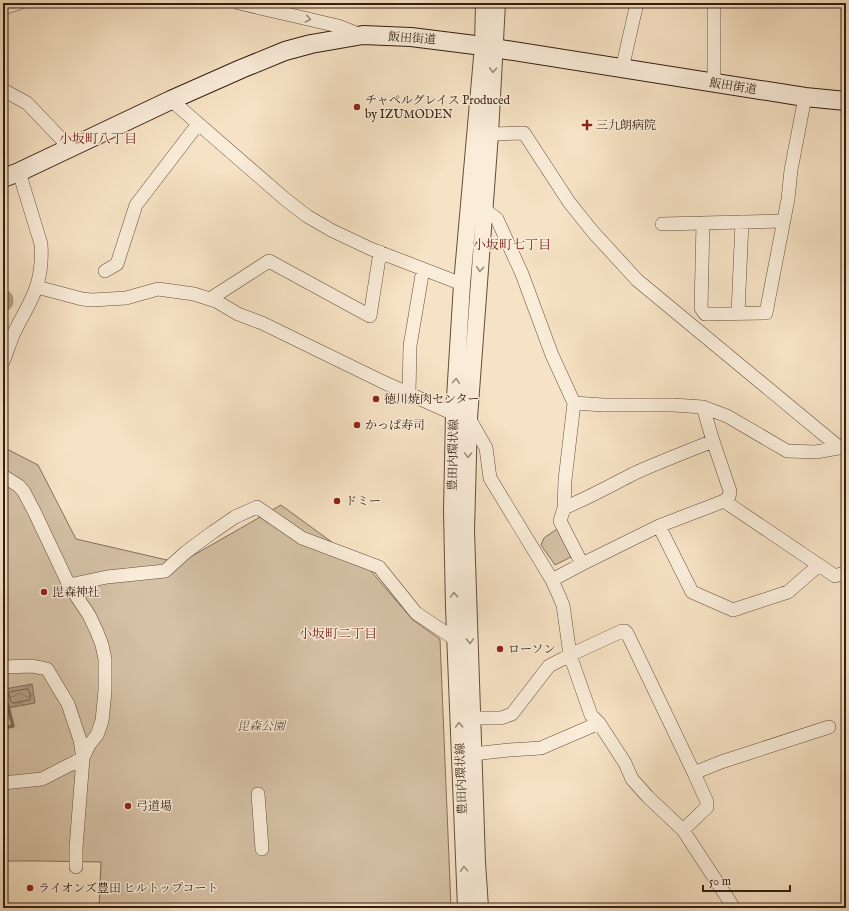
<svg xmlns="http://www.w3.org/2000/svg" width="849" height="911" viewBox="0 0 849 911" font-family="'IM FELL English','Noto Serif JP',serif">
<defs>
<pattern id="water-waves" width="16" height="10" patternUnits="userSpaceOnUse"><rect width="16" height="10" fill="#b49f86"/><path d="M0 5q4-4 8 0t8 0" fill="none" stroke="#93816c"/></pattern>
</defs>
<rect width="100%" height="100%" fill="#f6e2c4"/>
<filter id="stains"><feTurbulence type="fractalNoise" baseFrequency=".005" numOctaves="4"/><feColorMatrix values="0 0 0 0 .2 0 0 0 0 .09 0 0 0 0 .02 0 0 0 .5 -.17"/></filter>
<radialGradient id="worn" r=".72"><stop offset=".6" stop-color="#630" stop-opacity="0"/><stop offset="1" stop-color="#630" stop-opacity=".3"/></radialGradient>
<path fill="#d5c1a5" stroke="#846f5a" d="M3,447L38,465L76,539L180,563L281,505L370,570L413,620L440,639L451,908H99L101,862L40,861H3Z
M557,529L571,557L555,565L541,545L544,538Z"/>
<path fill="url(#water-waves)" stroke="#816b56" d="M32,684L35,703L8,708L5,689Z"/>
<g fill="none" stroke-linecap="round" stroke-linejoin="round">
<path stroke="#745e4a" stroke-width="1" d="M28,689C30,691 31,697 30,700L13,703L11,702L9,694L10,692Z"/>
<path stroke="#816b56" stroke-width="3.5" d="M3,728L13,726L7,703"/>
<path stroke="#b49f86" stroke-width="21" d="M3,300V301"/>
<defs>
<path id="minor" d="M239,3L338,26L361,35
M714,3V83
M3,8L19,3
M622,69L637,3
M3,90L27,103L70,148
M171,100L285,199L307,216L331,230L371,249L462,284
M490,134L524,133L569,202L593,232L637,280L840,448
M484,209L497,219L522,274L552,355L574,403L565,480L564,508L560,521L582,564
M784,221L703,223L701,308L705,314L766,313L788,199L791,170L805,97
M662,224L703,223
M105,271L117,264L136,205L198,124
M37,287L82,299L92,300L126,298L158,289L194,294L216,301L238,314L262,323L383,382L454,414
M210,299L269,261L370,316L380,252
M738,313L742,222
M3,362C7,352 10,342 14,333C21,318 31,303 36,288C41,274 42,259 41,244L19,172
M409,393L410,346L423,269
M574,403L603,405H673L703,407L727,416L787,451L816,452L844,447
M469,418L486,448L490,478L552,580L563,605L570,655L591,715L599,723L625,763L632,779L648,797L683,830L734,908
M3,476L19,486L24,492L34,511L69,585L89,615L97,632L102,645L105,659V691L102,721L97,735L89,745L83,758L42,779L3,783
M724,501L835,576L846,572
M564,508C588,498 610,486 633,474C659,462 686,452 713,441
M659,526L692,592L733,610L788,592L819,565
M552,580L582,564L659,526L724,501L729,497L730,491L713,441L703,407
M69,585L107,577L165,571L186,552L213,532L235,517L257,507L302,538L379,567L416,613L455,639
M3,667L32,666L47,669L68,704L80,740L83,758L76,848V867
M472,718H501L512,714L549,666L570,655L622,631H625L627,633L694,773L707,802V807L683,830
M473,754L509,750L541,748L599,723
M694,773L721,762L829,727
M258,794L262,849"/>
<path id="tertiary" d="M466,908L454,607L452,511L454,414L462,284L483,46L484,3
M480,908L477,862L466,531L469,418L490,134L497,3"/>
<path id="secondary" d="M3,178L19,172L171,100L241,69L285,51L311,44L363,35L411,37L483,46L494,48L805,97L846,101"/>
</defs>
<use href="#minor" stroke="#644e3c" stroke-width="14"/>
<use href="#tertiary" stroke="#644e3c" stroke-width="18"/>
<use href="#secondary" stroke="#341d0f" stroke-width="20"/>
<use href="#minor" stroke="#f9ecd9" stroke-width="13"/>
<use href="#tertiary" stroke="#f9ecd9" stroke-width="16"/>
<use href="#secondary" stroke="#f9ecd9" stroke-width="18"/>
</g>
<defs><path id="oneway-chevron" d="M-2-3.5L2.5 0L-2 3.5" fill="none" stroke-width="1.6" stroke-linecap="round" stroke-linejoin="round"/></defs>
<g stroke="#a08f7e">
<use href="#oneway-chevron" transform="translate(308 19) rotate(13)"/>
<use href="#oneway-chevron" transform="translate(493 70) rotate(93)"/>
<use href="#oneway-chevron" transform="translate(480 269) rotate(94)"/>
<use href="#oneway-chevron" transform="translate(456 381) rotate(-86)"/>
<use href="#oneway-chevron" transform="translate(468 455) rotate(92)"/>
<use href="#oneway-chevron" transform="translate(454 595) rotate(-92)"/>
<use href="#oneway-chevron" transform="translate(470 641) rotate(88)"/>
<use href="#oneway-chevron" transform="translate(459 725) rotate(-92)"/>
<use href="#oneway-chevron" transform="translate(464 869) rotate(-93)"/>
</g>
<g fill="#8f2418" stroke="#f9ecd9" stroke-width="1.5">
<circle cx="357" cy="107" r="4"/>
<path d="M585 119h4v4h4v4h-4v4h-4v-4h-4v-4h4z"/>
<circle cx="376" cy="399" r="4"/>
<circle cx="357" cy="425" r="4"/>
<circle cx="337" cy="501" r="4"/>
<circle cx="44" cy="592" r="4"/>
<circle cx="500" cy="649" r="4"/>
<circle cx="128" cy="806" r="4"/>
<circle cx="30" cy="888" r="4"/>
</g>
<g text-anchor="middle" stroke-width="3" stroke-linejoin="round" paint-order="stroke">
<g font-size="12" fill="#341d0f" stroke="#f9ecd9">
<text transform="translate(412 38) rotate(4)" y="4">飯田街道</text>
<text transform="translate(733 86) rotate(9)" y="4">飯田街道</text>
<text transform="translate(453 455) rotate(-89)" y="4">豊田内環状線</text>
<text transform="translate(461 779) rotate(-92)" y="4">豊田内環状線</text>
</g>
<g font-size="12" fill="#341d0f" stroke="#f9ecd9" text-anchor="start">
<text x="365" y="104">チャペルグレイス Produced<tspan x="365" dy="14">by IZUMODEN</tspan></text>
<text x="596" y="129">三九朗病院</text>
<text x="384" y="403">徳川焼肉センター</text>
<text x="365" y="429">かっぱ寿司</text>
<text x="345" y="505">ドミー</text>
<text x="52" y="596">毘森神社</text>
<text x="508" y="653">ローソン</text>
<text x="136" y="810">弓道場</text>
<text x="38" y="892">ライオンズ豊田 ヒルトップコート</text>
</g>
<g font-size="12" font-style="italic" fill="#644e3c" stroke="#f9ecd9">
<text x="261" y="730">毘森公園</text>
</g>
<g font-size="13" fill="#7a1f14" stroke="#f9ecd9">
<text x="98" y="143">小坂町八丁目</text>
<text x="512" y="249">小坂町七丁目</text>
<text x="338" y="638">小坂町二丁目</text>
</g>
</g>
<rect width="849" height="911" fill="none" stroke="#f6e2c4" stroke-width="16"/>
<rect x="4" y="4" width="841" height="903" fill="none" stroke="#341d0f" stroke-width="2"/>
<rect x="8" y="8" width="833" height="895" fill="none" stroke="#341d0f"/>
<path d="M703 885v6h87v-6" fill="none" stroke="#341d0f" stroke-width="2"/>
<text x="709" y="885" font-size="12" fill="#341d0f" stroke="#f9ecd9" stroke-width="3" paint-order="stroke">50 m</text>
<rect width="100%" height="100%" filter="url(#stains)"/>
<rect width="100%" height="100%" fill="url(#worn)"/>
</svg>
